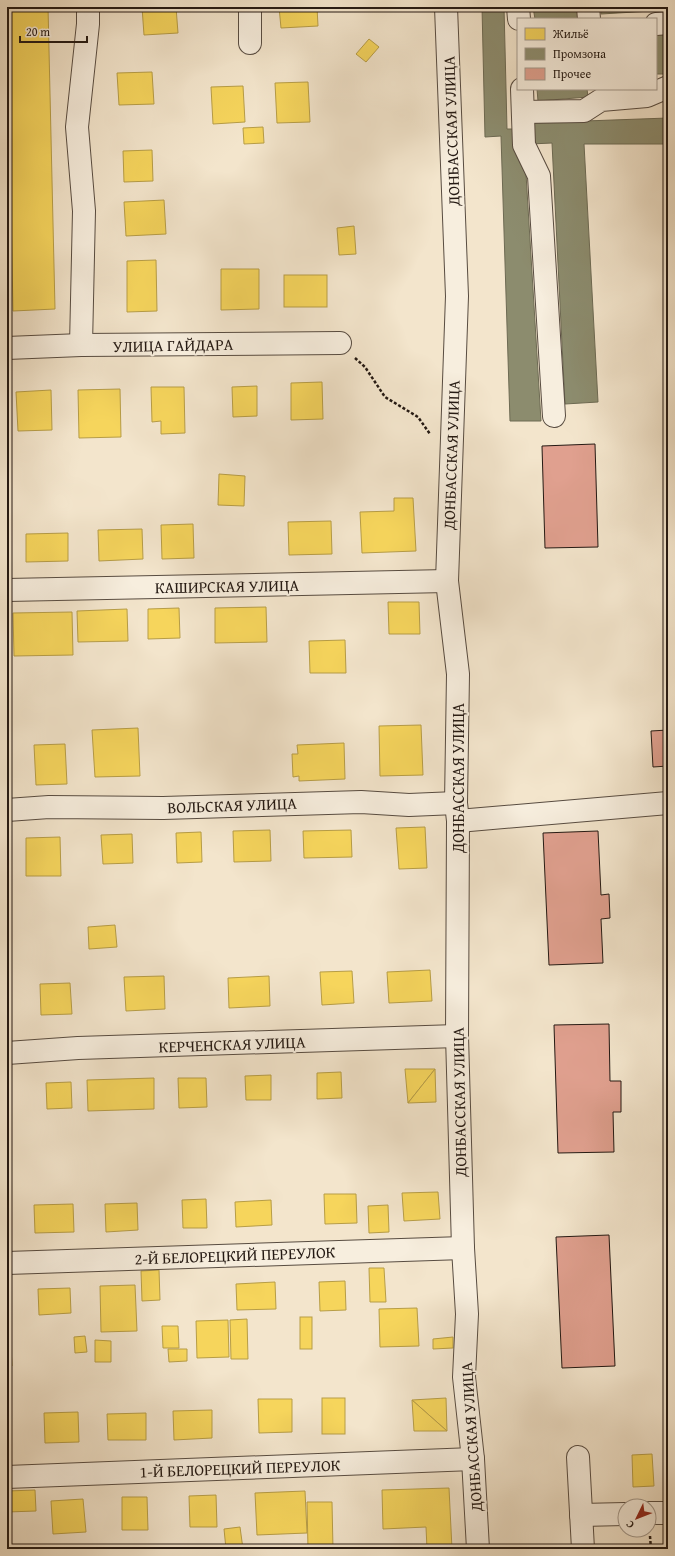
<svg xmlns="http://www.w3.org/2000/svg" width="675" height="1556" viewBox="0 0 675 1556" font-family="'Gentium Book Plus',serif">
<rect width="100%" height="100%" fill="#f3e5cc"/>
<filter id="stains"><feTurbulence type="fractalNoise" baseFrequency=".005" numOctaves="4"/><feColorMatrix values="0 0 0 0 .2 0 0 0 0 .09 0 0 0 0 .02 0 0 0 .5 -.17"/></filter>
<radialGradient id="worn" r=".72"><stop offset=".6" stop-color="#630" stop-opacity="0"/><stop offset="1" stop-color="#630" stop-opacity=".3"/></radialGradient>
<!-- homes -->
<g fill="#f6d55c" stroke="#b79d46">
<polygon points="7,7 48,7 55,309 13,311"/>
<polygon points="142,7 176,7 178,33 144,35"/>
<polygon points="279,7 317,7 318,26 281,28"/>
<polygon points="369,39 379,47 366,62 356,54"/>
<polygon points="152,72 154,104 119,105 117,73"/>
<polygon points="308,82 310,122 277,123 275,83"/>
<polygon points="243,86 245,122 213,124 211,87"/>
<polygon points="263,127 264,143 244,144 243,128"/>
<polygon points="152,150 153,181 124,182 123,151"/>
<polygon points="164,200 166,234 126,236 124,202"/>
<polygon points="354,226 356,254 339,255 337,228"/>
<polygon points="156,260 157,311 127,312 127,261"/>
<polygon points="221,269 259,269 259,309 221,310"/>
<rect x="284" y="275" width="43" height="32"/>
<polygon points="322,382 323,419 291,420 291,383"/>
<polygon points="257,386 257,416 233,417 232,387"/>
<polygon points="151,387 184,387 185,433 161,434 161,421 152,422"/>
<polygon points="120,389 121,437 79,438 78,390"/>
<polygon points="51,390 52,430 18,431 16,392"/>
<polygon points="219,474 245,476 244,506 218,505"/>
<polygon points="394,498 413,498 416,551 362,553 360,512 394,511"/>
<polygon points="331,521 332,554 289,555 288,522"/>
<polygon points="193,524 194,558 162,559 161,525"/>
<polygon points="142,529 143,559 99,561 98,530"/>
<polygon points="68,533 68,561 26,562 26,534"/>
<polygon points="388,602 419,602 420,634 389,634"/>
<polygon points="266,607 267,642 215,643 215,608"/>
<polygon points="179,608 180,638 148,639 148,609"/>
<polygon points="127,609 128,641 78,642 77,611"/>
<polygon points="72,612 73,655 14,656 13,613"/>
<polygon points="345,640 346,673 310,673 309,641"/>
<polygon points="421,725 423,775 380,776 379,726"/>
<polygon points="138,728 140,776 95,777 92,730"/>
<polygon points="344,743 345,779 299,781 299,776 293,777 292,754 298,754 297,745"/>
<polygon points="65,744 67,784 36,785 34,745"/>
<polygon points="425,827 427,868 399,869 396,828"/>
<polygon points="270,830 271,861 234,862 233,831"/>
<polygon points="351,830 352,857 304,858 303,831"/>
<polygon points="201,832 202,862 177,863 176,833"/>
<polygon points="132,834 133,863 103,864 101,835"/>
<polygon points="60,837 61,876 26,876 26,838"/>
<polygon points="115,925 117,947 89,949 88,927"/>
<polygon points="430,970 432,1001 389,1003 387,972"/>
<polygon points="352,971 354,1003 322,1005 320,972"/>
<polygon points="164,976 165,1009 126,1011 124,977"/>
<polygon points="269,976 270,1006 229,1008 228,978"/>
<polygon points="70,983 72,1014 41,1015 40,984"/>
<polygon points="405,1069 435,1069 408,1103"/>
<polygon points="435,1069 436,1102 408,1103"/>
<polygon points="341,1072 342,1098 317,1099 317,1073"/>
<polygon points="271,1075 271,1100 246,1100 245,1076"/>
<polygon points="154,1078 154,1109 88,1111 87,1080"/>
<polygon points="178,1078 206,1078 207,1107 179,1108"/>
<polygon points="71,1082 72,1108 47,1109 46,1083"/>
<polygon points="438,1192 440,1219 404,1221 402,1193"/>
<polygon points="324,1194 356,1194 357,1223 325,1224"/>
<polygon points="206,1199 207,1228 183,1228 182,1200"/>
<polygon points="271,1200 272,1225 236,1227 235,1202"/>
<polygon points="137,1203 138,1230 106,1232 105,1204"/>
<polygon points="73,1204 74,1232 35,1233 34,1205"/>
<polygon points="388,1205 389,1232 369,1233 368,1206"/>
<polygon points="369,1268 384,1268 386,1302 370,1302"/>
<polygon points="159,1270 160,1300 142,1301 141,1271"/>
<polygon points="345,1281 346,1310 320,1311 319,1282"/>
<polygon points="275,1282 276,1309 237,1310 236,1284"/>
<polygon points="135,1285 137,1331 101,1332 100,1286"/>
<polygon points="70,1288 71,1313 39,1315 38,1289"/>
<polygon points="417,1308 419,1346 380,1347 379,1309"/>
<rect x="300" y="1317" width="12" height="32"/>
<polygon points="247,1319 248,1359 231,1359 230,1320"/>
<polygon points="228,1320 229,1357 197,1358 196,1321"/>
<polygon points="162,1326 178,1326 179,1348 163,1348"/>
<polygon points="7,1327 10,1327 12,1366 7,1366"/>
<polygon points="85,1336 87,1352 75,1353 74,1337"/>
<polygon points="453,1337 453,1348 433,1349 433,1339"/>
<polygon points="95,1340 111,1341 111,1362 95,1362"/>
<polygon points="168,1349 187,1349 187,1361 169,1362"/>
<rect x="322" y="1398" width="23" height="36"/>
<polygon points="446,1398 447,1431 412,1400"/>
<polygon points="258,1399 292,1399 292,1432 259,1433"/>
<polygon points="412,1400 447,1431 414,1431"/>
<polygon points="212,1410 212,1438 174,1440 173,1411"/>
<polygon points="78,1412 79,1442 45,1443 44,1413"/>
<polygon points="146,1413 146,1440 108,1440 107,1414"/>
<polygon points="652,1454 654,1486 633,1487 632,1455"/>
<polygon points="449,1488 452,1549 427,1549 426,1527 383,1529 382,1490"/>
<polygon points="35,1490 36,1511 7,1512 7,1491"/>
<polygon points="305,1491 307,1533 257,1535 255,1493"/>
<polygon points="216,1495 217,1527 190,1527 189,1496"/>
<polygon points="122,1497 147,1497 148,1530 122,1530"/>
<polygon points="83,1499 86,1532 53,1534 51,1501"/>
<polygon points="307,1502 332,1502 333,1549 308,1549"/>
<polygon points="240,1527 243,1549 226,1549 224,1529"/>
</g>
<!-- industry -->
<g fill="#8c8c6e" stroke="#6d6a53">
<polygon points="482,7 504,7 507,129 514,129 526,174 541,421 510,421 501,136 485,137"/>
<polygon points="533,7 577,7 579,19 535,19"/>
<polygon points="601,7 668,7 668,10 601,14"/>
<polygon points="668,31 668,74 656,74 656,32"/>
<polygon points="537,89 587,89 588,97 538,101"/>
<polygon points="668,118 668,144 584,144 598,402 565,404 552,143 530,144 530,123"/>
</g>
<!-- building -->
<g fill="#e0a08f" stroke="#241913">
<polygon points="595,444 598,547 545,548 542,446"/>
<polygon points="668,730 668,766 653,767 651,731"/>
<polygon points="598,831 601,895 609,894 610,918 601,919 603,963 549,965 543,833"/>
<polygon points="609,1024 610,1081 621,1081 621,1112 613,1112 614,1152 558,1153 554,1025"/>
<polygon points="609,1235 615,1366 562,1368 556,1237"/>
</g>
<g fill="none" stroke-linecap="round" stroke-linejoin="round">
<defs>
<g id="minor">
<polyline points="250,7 250,43"/>
<polyline points="446,7 457,296 447,581 458,674 456,803 458,821 457,1036 463,1248 467,1314 464,1377 473,1459 478,1549"/>
<polyline points="518,7 519,19"/>
<polyline points="588,7 589,19"/>
<polyline points="656,24 668,23"/>
<polyline points="522,89 524,145 539,176 554,416"/>
<polyline points="523,112 584,111 601,100 647,96 668,87"/>
<polyline points="81,345 84,211 77,127 88,24 88,7"/>
<polyline points="7,348 81,345 340,343"/>
<polyline points="7,590 447,581"/>
<polyline points="7,810 49,807 163,808 361,802 409,805 456,803"/>
<polyline points="458,821 668,803"/>
<polyline points="7,1053 78,1048 457,1036"/>
<polyline points="7,1263 463,1248"/>
<polyline points="578,1457 583,1549"/>
<polyline points="7,1477 473,1459"/>
<polyline points="649,1513 668,1513"/>
<polyline points="581,1515 625,1514"/>
</g>
</defs>
<!-- minor casing -->
<use href="#minor" stroke="#584c41" stroke-width="24"/>
<!-- path -->
<g stroke="#241913" stroke-width="2.5" stroke-dasharray="3 2" stroke-linecap="butt">
<polyline points="355,358 365,367 385,397 418,417 430,434"/>
<polyline points="650,1536 651,1549"/>
</g>
<!-- minor -->
<use href="#minor" stroke="#f7eede" stroke-width="22"/>
</g>
<g text-anchor="middle" stroke-width="4" stroke-linejoin="round" paint-order="stroke">
<!-- street labels -->
<g font-size="16" fill="#241913" stroke="#f7eede">
<text transform="translate(451 131) rotate(-92)" y="6">ДОНБАССКАЯ УЛИЦА</text>
<text transform="translate(173 345) rotate(-1)" y="6">УЛИЦА ГАЙДАРА</text>
<text transform="translate(451 455) rotate(-88)" y="6">ДОНБАССКАЯ УЛИЦА</text>
<text transform="translate(227 586) rotate(-1)" y="6">КАШИРСКАЯ УЛИЦА</text>
<text transform="translate(458 778) rotate(-90)" y="6">ДОНБАССКАЯ УЛИЦА</text>
<text transform="translate(232 805) rotate(-2)" y="6">ВОЛЬСКАЯ УЛИЦА</text>
<text transform="translate(232 1044) rotate(-2)" y="6">КЕРЧЕНСКАЯ УЛИЦА</text>
<text transform="translate(459 1102) rotate(-91)" y="6">ДОНБАССКАЯ УЛИЦА</text>
<text transform="translate(235 1255) rotate(-2)" y="6">2-Й БЕЛОРЕЦКИЙ ПЕРЕУЛОК</text>
<text transform="translate(471 1437) rotate(-94)" y="6">ДОНБАССКАЯ УЛИЦА</text>
<text transform="translate(240 1468) rotate(-2)" y="6">1-Й БЕЛОРЕЦКИЙ ПЕРЕУЛОК</text>
</g>
</g>
<!-- margin -->
<rect width="675" height="1556" fill="none" stroke="#f3e5cc" stroke-width="24"/>
<rect x="8" y="8" width="659" height="1540" fill="none" stroke="#241913" stroke-width="2"/>
<rect x="12" y="12" width="651" height="1532" fill="none" stroke="#241913"/>
<!-- legend -->
<rect x="517" y="18" width="140" height="72" fill="#f7eede" stroke="#a3998d"/>
<rect x="525" y="28" width="20" height="12" fill="#f6d55c" stroke="#a3998d"/>
<text x="553" y="38" font-size="12" fill="#241913">Жильё</text>
<rect x="525" y="48" width="20" height="12" fill="#8c8c6e" stroke="#a3998d"/>
<text x="553" y="58" font-size="12" fill="#241913">Промзона</text>
<rect x="525" y="68" width="20" height="12" fill="#e0a08f" stroke="#a3998d"/>
<text x="553" y="78" font-size="12" fill="#241913">Прочее</text>
<!-- north arrow -->
<g transform="translate(637 1518) rotate(227)"><circle r="19" fill="#f7eede" stroke="#a3998d"/>
<path d="M0-3L7 15L0 10L-7 15Z" fill="#8f2418"/>
<text y="-6" font-size="11" font-weight="bold" text-anchor="middle" fill="#241913">С</text>
</g>
<!-- scale -->
<path d="M20 36v6h67v-6" fill="none" stroke="#241913" stroke-width="2"/>
<text x="26" y="36" font-size="12" fill="#241913" stroke="#f7eede" stroke-width="3" paint-order="stroke">20 m</text>
<rect width="100%" height="100%" filter="url(#stains)"/>
<rect width="100%" height="100%" fill="url(#worn)"/>
</svg>
